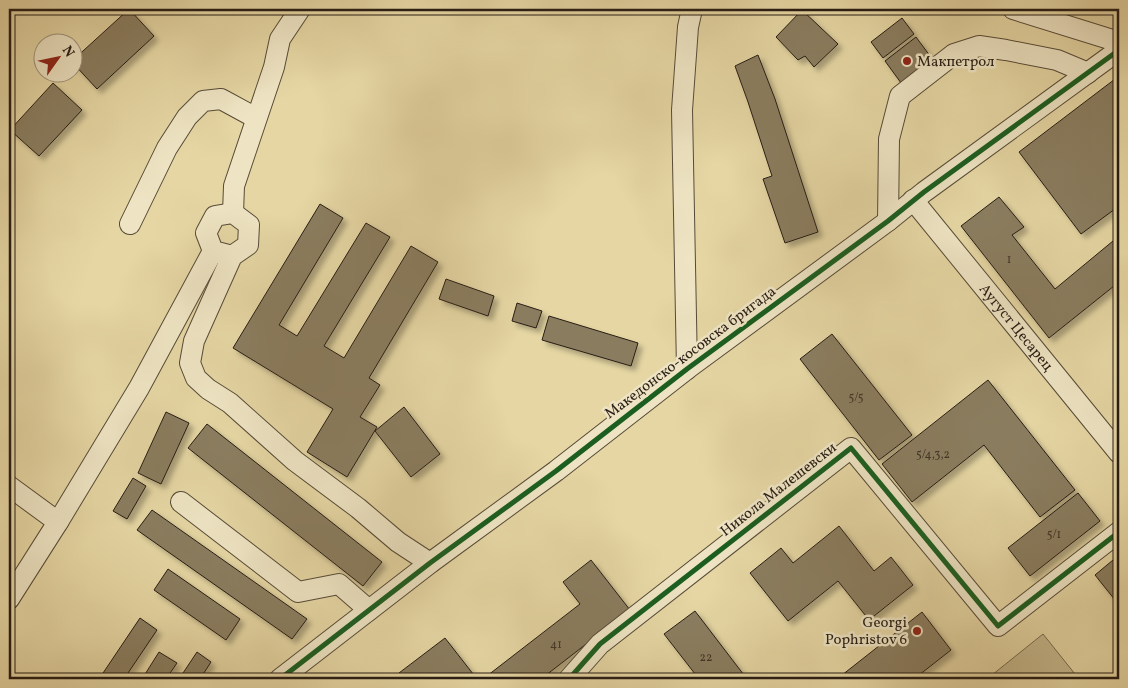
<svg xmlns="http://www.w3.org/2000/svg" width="1128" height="688" viewBox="0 0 1128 688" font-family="Vollkorn,serif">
<defs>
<filter id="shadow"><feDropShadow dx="4.5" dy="4.5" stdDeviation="2.5" flood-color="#0004"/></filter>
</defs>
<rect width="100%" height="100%" fill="#e5d6a3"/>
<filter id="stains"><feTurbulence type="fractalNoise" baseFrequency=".004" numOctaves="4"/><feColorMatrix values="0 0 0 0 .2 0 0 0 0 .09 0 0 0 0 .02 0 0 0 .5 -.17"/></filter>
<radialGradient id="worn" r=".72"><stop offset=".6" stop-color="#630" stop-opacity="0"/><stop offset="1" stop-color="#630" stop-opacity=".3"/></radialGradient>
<!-- green -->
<polygon fill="#c5b78b" stroke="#766a50" points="1043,634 1079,679 987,679"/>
<!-- building -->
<g fill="#8a7d5f" stroke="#281d15" filter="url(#shadow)">
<polygon points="129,9 154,36 97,89 72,62 72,61"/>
<polygon points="802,10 838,44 814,67 805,56 798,60 776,37"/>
<polygon points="902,18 914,34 883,58 871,42"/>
<polygon points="916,37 936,64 904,87 885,61"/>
<polygon points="758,55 775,99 818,232 785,243 763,179 772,176 748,102 735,66"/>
<polygon points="1119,76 1119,206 1081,234 1019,152"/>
<polygon points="53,83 82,110 39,156 10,130"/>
<polygon points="999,197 1024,227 1012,235 1055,289 1119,236 1119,282 1049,338 961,226"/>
<polygon points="320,204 343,218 279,325 297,336 366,223 390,237 324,346 344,358 411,246 438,262 369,378 380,385 360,417 377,427 347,477 307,452 333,409 233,348"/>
<polygon points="446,279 494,296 488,316 439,299"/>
<polygon points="517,303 542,311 536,328 512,321"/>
<polygon points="549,316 638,343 631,366 542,340"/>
<polygon points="832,334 912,435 879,460 800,359"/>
<polygon points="988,380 1075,490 1040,517 984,445 912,502 882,464"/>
<polygon points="404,407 440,454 411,477 375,431"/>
<polygon points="166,412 189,423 161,484 138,473"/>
<polygon points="207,424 382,562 363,586 188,448"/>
<polygon points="133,478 146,486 127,519 113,511"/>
<polygon points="1078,493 1100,521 1030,576 1008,548"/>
<polygon points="152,510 307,619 292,639 137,530"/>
<polygon points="839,526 874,571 891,557 913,585 869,620 838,581 788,621 750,573 781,548 793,563"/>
<polygon points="1119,555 1119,605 1095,575"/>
<polygon points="591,560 630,610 541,679 483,679 580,604 563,582"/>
<polygon points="168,569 240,619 226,640 154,590"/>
<polygon points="695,611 747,679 699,679 664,634"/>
<polygon points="922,612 951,650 914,679 837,679"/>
<polygon points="140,618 157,630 124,679 99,679"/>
<polygon points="445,638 477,679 404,679 399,673"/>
<polygon points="159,652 177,663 166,679 142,679"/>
<polygon points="197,652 211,662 200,679 179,679"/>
</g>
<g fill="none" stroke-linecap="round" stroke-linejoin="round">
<defs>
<g id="minor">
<polyline points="1013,9 1119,42"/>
<path id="s1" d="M913,200l206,253"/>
<polyline points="233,213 234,186 274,67 280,39 300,9"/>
<polyline points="888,221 889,139 900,96 954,54 979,46 1006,50 1057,60 1088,73"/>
<polyline points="130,224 167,148 187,117 203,101 221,99 256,118"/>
<polyline points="232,256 213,251 206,233 215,216 233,213 249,225 248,245 232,256 194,341 190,363 196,378 208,389 230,403 295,461 358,508 398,542 430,563"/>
<polyline points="687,369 682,110 688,27 692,9"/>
<polyline points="9,486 58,522"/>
<polyline points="181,502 298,592 339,584 369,610"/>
<polyline points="9,599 58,522 139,388 213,251"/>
<polyline points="280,679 430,563 556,471 687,369 888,221 924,192 1119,50"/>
<polyline points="569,679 600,644 851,448 998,626 1119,532"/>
</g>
</defs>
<!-- minor casing -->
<use href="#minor" stroke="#574b38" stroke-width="22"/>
<!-- minor -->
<use href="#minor" stroke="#eee4c3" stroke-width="20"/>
<defs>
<g id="cycleway">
<polyline points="280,679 430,563 556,471 687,369 888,221 924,192 1119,50"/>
<polyline points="569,679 600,644 851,448 998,626 1119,532"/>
</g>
</defs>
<!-- cycleway casing -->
<use href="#cycleway" stroke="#eee4c3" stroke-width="8"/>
<!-- cycleway -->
<use href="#cycleway" stroke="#1b5e20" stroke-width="5"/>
</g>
<!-- markers -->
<g fill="#8f2418" stroke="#eee4c3" stroke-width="2">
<circle cx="907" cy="61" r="5"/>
<circle cx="917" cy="631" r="5"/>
</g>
<g text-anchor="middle" stroke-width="5" stroke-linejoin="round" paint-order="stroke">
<!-- number labels -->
<g font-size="12" fill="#403528">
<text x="1009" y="263">1</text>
<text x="856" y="401">5/5</text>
<text x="933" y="458">5/4,3,2</text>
<text x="1054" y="538">5/1</text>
<text x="556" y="648">41</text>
<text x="706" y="661">22</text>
</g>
<!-- poi labels -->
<g font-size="15" fill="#281d15" stroke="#eee4c3" text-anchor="start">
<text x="917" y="66">Макпетрол</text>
<text x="907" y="627" text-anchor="end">Georgi<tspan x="907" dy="17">Pophristov 6</tspan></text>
</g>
<!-- street labels -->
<g font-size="15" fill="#281d15" stroke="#eee4c3">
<text dy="5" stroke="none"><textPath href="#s1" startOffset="164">Аугуст Цесарец</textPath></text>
<text transform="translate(690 352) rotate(-37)" y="5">Македонско-косовска бригада</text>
<text transform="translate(778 489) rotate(-38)" y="5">Никола Малешевски</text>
</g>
</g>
<!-- margin -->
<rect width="1128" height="688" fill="none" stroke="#e5d6a3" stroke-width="30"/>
<rect x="10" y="10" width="1108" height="668" fill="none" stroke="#281d15" stroke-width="2.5"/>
<rect x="15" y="15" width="1098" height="658" fill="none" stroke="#281d15"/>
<!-- north arrow -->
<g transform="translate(58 58) rotate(57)"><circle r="24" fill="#eee4c3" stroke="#9f947d"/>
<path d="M0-4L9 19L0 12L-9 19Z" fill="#8f2418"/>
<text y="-8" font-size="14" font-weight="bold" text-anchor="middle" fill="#281d15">N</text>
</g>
<rect width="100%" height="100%" filter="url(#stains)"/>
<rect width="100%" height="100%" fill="url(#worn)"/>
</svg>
